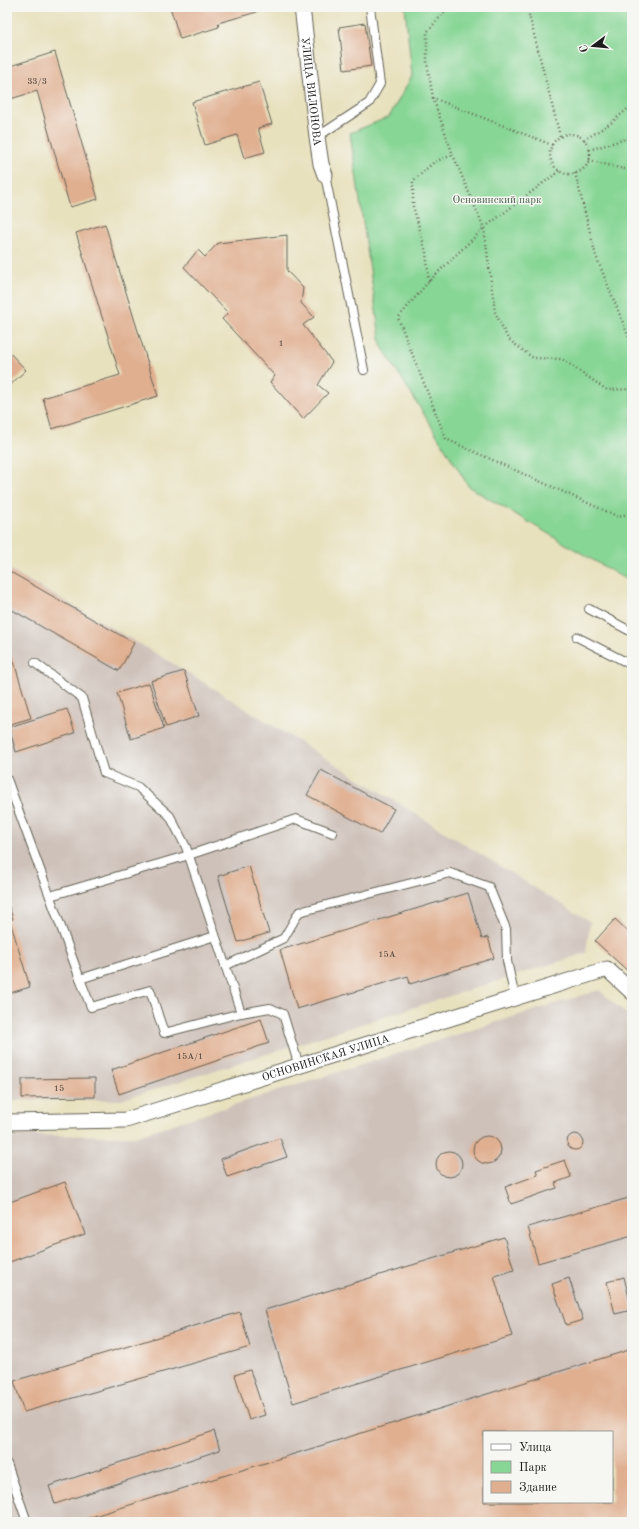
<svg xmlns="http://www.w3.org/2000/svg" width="639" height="1529" viewBox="0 0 639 1529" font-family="'Old Standard TT',serif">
<rect width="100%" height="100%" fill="#f6f6f2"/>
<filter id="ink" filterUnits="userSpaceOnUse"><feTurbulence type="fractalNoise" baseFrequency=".025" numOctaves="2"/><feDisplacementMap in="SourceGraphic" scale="8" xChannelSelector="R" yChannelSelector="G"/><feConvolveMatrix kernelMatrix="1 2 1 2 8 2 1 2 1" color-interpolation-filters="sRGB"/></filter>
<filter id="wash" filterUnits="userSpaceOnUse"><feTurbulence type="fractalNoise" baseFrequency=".012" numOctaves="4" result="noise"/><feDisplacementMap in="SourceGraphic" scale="16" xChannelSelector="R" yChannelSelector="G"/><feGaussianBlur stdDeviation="0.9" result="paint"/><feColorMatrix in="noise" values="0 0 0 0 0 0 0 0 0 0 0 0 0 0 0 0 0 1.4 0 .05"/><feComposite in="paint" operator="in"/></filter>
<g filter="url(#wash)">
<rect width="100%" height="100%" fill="#e8e1be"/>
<!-- industrial -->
<g fill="#cec1ba" fill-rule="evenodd">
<polygon points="7,568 164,658 590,922 586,953 121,1100 7,1100"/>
<path d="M599,990l33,29v503h-625v-387l128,1zM484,1432h128v70h-128z"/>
</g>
<!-- green -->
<polygon fill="#87d695" stroke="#527958" points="405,7 632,7 632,583 469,487 381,345 350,133 389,117 412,76"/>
<g id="blocks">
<!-- building -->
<g fill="#e0af90" fill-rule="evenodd">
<polygon points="170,7 255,7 257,12 218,23 219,27 180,39"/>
<polygon points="365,23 371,66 344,70 339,27"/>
<polygon points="55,52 98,199 70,207 37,91 7,100 7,67"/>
<polygon points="259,82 272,124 258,128 265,152 244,158 237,135 205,145 192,102"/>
<polygon points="105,224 158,396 52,429 43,398 120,375 76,233"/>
<polygon points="287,235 287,271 303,288 301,303 314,317 303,325 332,362 318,385 328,393 303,419 270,382 275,376 222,319 228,313 184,267 198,250 205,257 218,243"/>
<polygon points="7,350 26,370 7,388"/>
<polygon points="7,570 134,643 119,671 7,607"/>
<polygon points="7,639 31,718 7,725"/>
<polygon points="184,671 199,716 166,727 151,681"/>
<polygon points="149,683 164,728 131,739 117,693"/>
<polygon points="67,709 75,733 16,752 9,727"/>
<polygon points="321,770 394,809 380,834 307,795"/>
<polygon points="249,866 269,933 238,942 218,876"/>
<polygon points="468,893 482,939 488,937 494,958 410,984 408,976 297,1009 280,950"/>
<polygon points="7,901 13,919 7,921"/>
<polygon points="615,919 632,935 632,975 595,941"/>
<polygon points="10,921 30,987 7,994 7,922"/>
<polygon points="261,1019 269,1043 119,1094 111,1070"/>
<polygon points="95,1078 95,1097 22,1098 22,1079"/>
<circle cx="575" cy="1142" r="8"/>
<circle cx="487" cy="1150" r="14"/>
<polygon points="280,1138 287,1157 227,1177 221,1159"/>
<circle cx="449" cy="1164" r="13"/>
<polygon points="565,1160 571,1177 555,1183 557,1188 511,1204 505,1187 538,1175 536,1170"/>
<polygon points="65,1182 85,1234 7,1263 7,1203"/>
<polygon points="632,1197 632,1236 538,1263 528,1227"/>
<polygon points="504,1237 514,1270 494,1276 512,1336 293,1403 265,1310"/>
<polygon points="624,1277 632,1310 615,1314 607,1282"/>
<polygon points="569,1278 583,1320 566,1325 552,1284"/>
<polygon points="240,1312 250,1347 24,1412 14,1381"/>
<path d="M632,1349v173h-557zM484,1432h128v70h-128z"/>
<polygon points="250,1370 265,1415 249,1420 235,1375"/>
<polygon points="214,1431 220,1450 55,1504 49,1486"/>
</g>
</g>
</g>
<g filter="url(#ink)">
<use href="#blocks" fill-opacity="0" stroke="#636155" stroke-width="1"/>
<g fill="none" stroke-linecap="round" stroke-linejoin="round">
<defs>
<g id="service">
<polyline points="317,137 369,103 380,84 370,7"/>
<polyline points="325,175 364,370"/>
<polyline points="589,609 632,632"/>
<polyline points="577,637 632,665"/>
<polyline points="35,663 82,698 104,773 138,787 170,816 186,847 241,1013 270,1008 283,1014 299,1066"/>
<polyline points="7,779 80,979 91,1007 150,990 164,1033 241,1013"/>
<polyline points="50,896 189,855 296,819 333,833"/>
<polyline points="225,966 284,938 299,912 450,873 489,887 506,929 507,961 515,998"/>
<polyline points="80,979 215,936"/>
<polyline points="7,1464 27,1522"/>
</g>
<g id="minor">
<path id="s1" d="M302,7l15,130 4,27 4,11"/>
<path id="s2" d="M7,1122l119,-2 481,-151 25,23"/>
</g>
</defs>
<!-- service casing -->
<use href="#service" stroke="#636155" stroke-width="10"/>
<!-- minor casing -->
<use href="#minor" stroke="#636155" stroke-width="17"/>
<!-- path -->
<g stroke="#636155" stroke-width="2.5" stroke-dasharray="1 3" stroke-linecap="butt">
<polyline points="527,7 560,136"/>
<polyline points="433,98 427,63 427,32 449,7"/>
<circle cx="570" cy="154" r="20"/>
<polyline points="584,140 611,123 632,105"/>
<polyline points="552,145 433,98 453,155 484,228 495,312 508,339 533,358 562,359 607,390 632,389"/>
<polyline points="589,150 632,137"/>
<polyline points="589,160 632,171"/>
<polyline points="559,171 484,228 429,281 398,318 446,439 619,517 632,512"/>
<polyline points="575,173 596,256 632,345"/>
<polyline points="429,281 426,252 413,206 413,181 434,162 453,155"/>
</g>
<!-- service -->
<use href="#service" stroke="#fff" stroke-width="8"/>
<!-- minor -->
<use href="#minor" stroke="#fff" stroke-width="15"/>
</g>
</g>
<g text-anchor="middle" stroke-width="3" stroke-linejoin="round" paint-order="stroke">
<!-- number labels -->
<g font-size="9" fill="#4d4139">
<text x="37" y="84">33/3</text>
<text x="281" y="346">1</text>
<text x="387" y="957">15А</text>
<text x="190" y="1059">15А/1</text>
<text x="59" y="1091">15</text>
</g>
<!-- street labels -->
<g font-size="11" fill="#1c1c1c" stroke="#f6f6f2">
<text dy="4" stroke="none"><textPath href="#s1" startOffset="85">УЛИЦА ВИЛОНОВА</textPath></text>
<text dy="4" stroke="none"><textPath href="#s2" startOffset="328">ОСНОВИНСКАЯ УЛИЦА</textPath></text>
</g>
<!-- park labels -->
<g font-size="11" fill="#415d46" stroke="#f6f6f2">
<text x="497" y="203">Основинский парк</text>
</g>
</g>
<!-- margin -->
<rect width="639" height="1529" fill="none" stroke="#f6f6f2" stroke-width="24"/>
<!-- legend -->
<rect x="483" y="1431" width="130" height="72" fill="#f6f6f2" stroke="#9f9f9c"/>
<rect x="491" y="1444" width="20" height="6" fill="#ffffff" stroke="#9f9f9c"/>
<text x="519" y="1451" font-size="12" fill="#1c1c1c">Улица</text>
<rect x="491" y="1461" width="20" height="12" fill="#87d695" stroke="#9f9f9c"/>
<text x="519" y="1471" font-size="12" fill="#1c1c1c">Парк</text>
<rect x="491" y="1481" width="20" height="12" fill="#e0af90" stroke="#9f9f9c"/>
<text x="519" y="1491" font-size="12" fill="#1c1c1c">Здание</text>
<!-- north arrow -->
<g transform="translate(593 46) rotate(254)" stroke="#f6f6f2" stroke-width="3" paint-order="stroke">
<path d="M0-3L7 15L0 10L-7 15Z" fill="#1c1c1c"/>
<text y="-6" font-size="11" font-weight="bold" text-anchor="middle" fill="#1c1c1c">С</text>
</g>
</svg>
